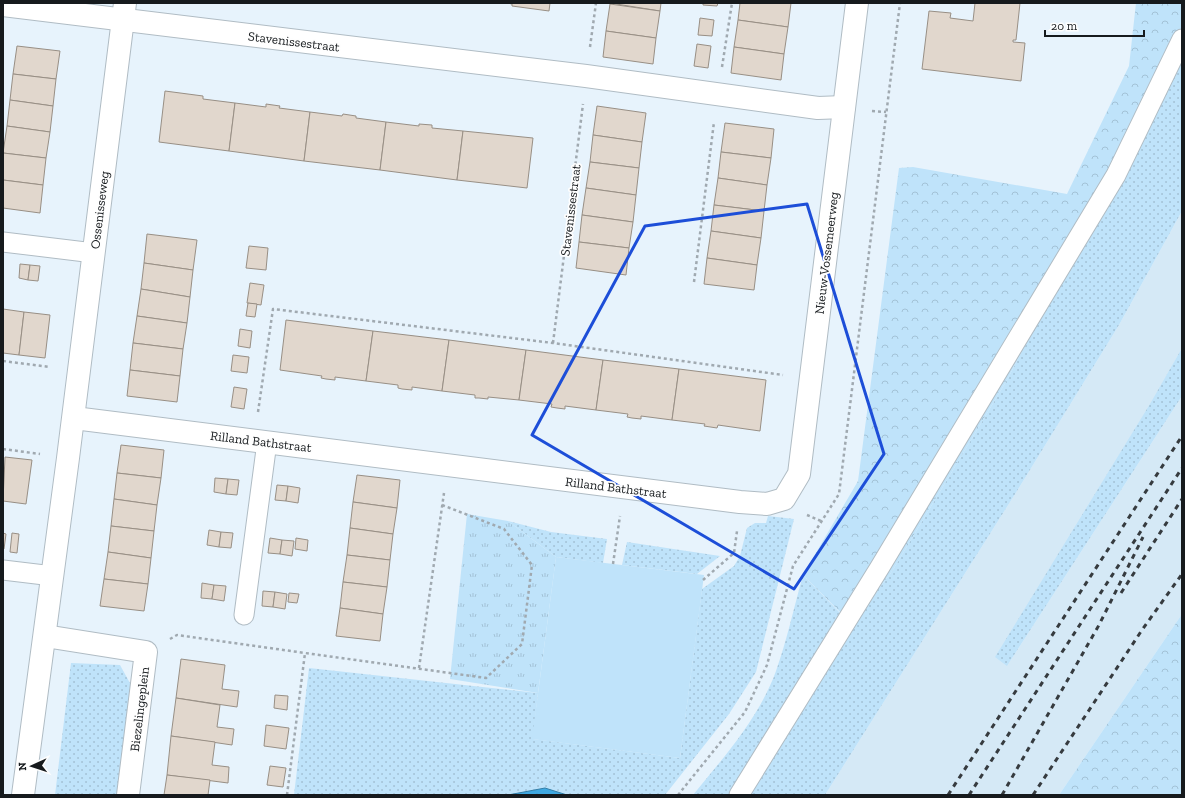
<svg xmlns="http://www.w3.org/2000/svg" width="1185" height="798" viewBox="0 0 1185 798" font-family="'Zilla Slab',serif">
<defs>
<pattern id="grass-dots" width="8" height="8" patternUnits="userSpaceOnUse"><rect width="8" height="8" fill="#bfe3fa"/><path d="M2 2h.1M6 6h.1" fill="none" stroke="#a3c2d6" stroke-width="1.8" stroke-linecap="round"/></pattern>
<pattern id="forest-crowns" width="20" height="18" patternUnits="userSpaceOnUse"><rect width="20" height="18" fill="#bfe3fa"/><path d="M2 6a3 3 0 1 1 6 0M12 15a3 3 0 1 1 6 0" fill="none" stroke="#a3c2d6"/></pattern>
<pattern id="park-tufts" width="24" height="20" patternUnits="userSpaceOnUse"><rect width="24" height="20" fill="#bfe3fa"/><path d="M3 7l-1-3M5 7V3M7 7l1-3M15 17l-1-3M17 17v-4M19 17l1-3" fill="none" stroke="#a3c2d6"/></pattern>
<pattern id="water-ripples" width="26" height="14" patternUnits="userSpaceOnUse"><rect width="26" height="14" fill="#40a9e2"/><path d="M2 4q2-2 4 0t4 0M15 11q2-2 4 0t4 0" fill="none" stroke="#3589b7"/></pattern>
</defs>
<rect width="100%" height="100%" fill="#e7f3fc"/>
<!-- built -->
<polygon fill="#d5e9f6" points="1182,211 1182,348 1007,666 1182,396 1182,614 1059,795 825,795 1017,491 1119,325"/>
<!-- grass -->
<g fill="url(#grass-dots)">
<path d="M1182,32v179l-63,114 -102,166 -192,304h-132c31,-38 66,-77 83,-124 11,-31 18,-64 27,-96l41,42h12l35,-44 116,-193 125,-241z"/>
<polygon points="1182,348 1182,396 1007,666 995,657 1150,404"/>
<polygon points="768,516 794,519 756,672 729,714 665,795 567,795 545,788 508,795 294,795 309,668 538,693 533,739 680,758 702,589 734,566 740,556 747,528 755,523 766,523"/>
<polygon points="508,521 551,532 607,539 603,563 556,557"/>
<polygon points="627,542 720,556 697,574 622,565"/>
<polygon points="71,663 120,665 136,694 124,795 55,795"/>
</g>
<!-- forest -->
<g fill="url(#forest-crowns)">
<polygon points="1136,3 1182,3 1182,32 1132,139 1007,380 891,573 856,617 845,617 803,575 858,481 899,168 913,167 1067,194 1129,66"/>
<polygon points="1182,614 1182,795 1059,795"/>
</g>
<!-- park -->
<polygon fill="url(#park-tufts)" points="467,514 508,521 556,557 538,693 450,679"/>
<!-- pitch -->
<polygon fill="#bfe3fa" points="556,557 704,575 680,758 532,739"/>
<!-- water -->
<polygon fill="url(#water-ripples)" stroke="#337ea7" points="545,788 567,795 508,795"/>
<!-- building -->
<g fill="#e1d7cd" stroke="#988f85">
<polygon points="507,3 550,3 549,11 512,6 512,4"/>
<polygon points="610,3 661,3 660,11"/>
<polygon points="703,3 718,3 717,6 703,5"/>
<polygon points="740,3 791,3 788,27 738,20"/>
<polygon points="975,3 1020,3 1016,40 1013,40 1013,42 1025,43 1021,81 922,69 929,11 951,13 950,18 973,21"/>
<polygon points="610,4 660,11 656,38 606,31"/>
<polygon points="700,18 714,20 712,36 698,35"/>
<polygon points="738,20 788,27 784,54 734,47"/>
<polygon points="606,31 656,38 653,64 603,57"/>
<polygon points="697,44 711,46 708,68 694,66"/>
<polygon points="17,46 60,51 56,79 13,74"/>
<polygon points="734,47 784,54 781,80 731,73"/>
<polygon points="13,74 56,79 53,106 10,100"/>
<polygon points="165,91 203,96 203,99 235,103 229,151 159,142"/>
<polygon points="10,100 53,106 50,132 7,126"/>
<polygon points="235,103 266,107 266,104 280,106 279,108 310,112 304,161 229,151"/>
<polygon points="597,106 646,113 642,142 593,135"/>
<polygon points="310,112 342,116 343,114 356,116 356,118 386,122 380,170 304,161"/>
<polygon points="386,122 419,126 419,124 432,125 432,128 463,131 457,180 380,170"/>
<polygon points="725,123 774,129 771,158 721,152"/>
<polygon points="7,126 50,132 46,158 3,153"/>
<polygon points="463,131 533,138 527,188 457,180"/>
<polygon points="593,135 642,142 639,168 590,162"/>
<polygon points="721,152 771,158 767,185 718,178"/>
<polygon points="3,153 46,158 43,185 3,180"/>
<polygon points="590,162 639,168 636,195 586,188"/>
<polygon points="718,178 767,185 764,211 714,205"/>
<polygon points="3,180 43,185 40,213 3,208"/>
<polygon points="586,188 636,195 633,222 582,215"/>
<polygon points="714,205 764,211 761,238 711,231"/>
<polygon points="582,215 633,222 629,248 579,242"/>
<polygon points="711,231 761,238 757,265 707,258"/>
<polygon points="147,234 197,240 193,270 144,263"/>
<polygon points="579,242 629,248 626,275 576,268"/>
<polygon points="249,246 268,248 266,270 246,268"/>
<polygon points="707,258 757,265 754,290 704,284"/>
<polygon points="144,263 193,270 190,297 141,289"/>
<polygon points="20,264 30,265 28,280 19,278"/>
<polygon points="30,265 40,266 38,281 28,280"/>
<polygon points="250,283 264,285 261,305 247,303"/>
<polygon points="141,289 190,297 187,323 137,316"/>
<polygon points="248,303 257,304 255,317 246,316"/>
<polygon points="3,309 24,312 19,355 3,353"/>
<polygon points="24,312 50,315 45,358 19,355"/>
<polygon points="137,316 187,323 183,349 133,343"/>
<polygon points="286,320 373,331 366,381 335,377 335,380 326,379 321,378 322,376 280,370"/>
<polygon points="240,329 252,331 250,348 238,346"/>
<polygon points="373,331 449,340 442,391 412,387 412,390 402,389 398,388 398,385 366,381"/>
<polygon points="449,340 526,350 519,400 488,397 488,399 479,398 475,398 475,395 442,391"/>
<polygon points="133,343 183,349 180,376 130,370"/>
<polygon points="526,350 603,360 596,410 565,406 565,409 557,408 551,407 552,404 519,400"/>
<polygon points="233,355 249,357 247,373 231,371"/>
<polygon points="603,360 679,369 672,420 641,416 641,419 632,418 627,417 628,414 596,410"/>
<polygon points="679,369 766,380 760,431 718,425 717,428 704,426 705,424 672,420"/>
<polygon points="130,370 180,376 177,402 127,396"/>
<polygon points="234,387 247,389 244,409 231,407"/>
<polygon points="121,445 164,450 161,478 117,473"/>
<polygon points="5,457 32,460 26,504 3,501"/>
<polygon points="117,473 161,478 157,505 114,499"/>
<polygon points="357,475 400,480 397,508 353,502"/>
<polygon points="215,478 228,479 226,494 214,492"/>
<polygon points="228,479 239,480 237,495 226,494"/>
<polygon points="277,485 288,486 286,501 275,500"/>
<polygon points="288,486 300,488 298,503 286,501"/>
<polygon points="114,499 157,505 154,531 111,526"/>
<polygon points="353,502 397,508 393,534 350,528"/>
<polygon points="111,526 154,531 151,558 108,552"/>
<polygon points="350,528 393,534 390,560 347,555"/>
<polygon points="209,530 221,532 219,547 207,545"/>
<polygon points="221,532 233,533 231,548 219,547"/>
<polygon points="3,533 6,534 4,549 3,548"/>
<polygon points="12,533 19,534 17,553 10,552"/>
<polygon points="270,538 282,540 280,554 268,553"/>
<polygon points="296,538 308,540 307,551 295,549"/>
<polygon points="282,540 294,541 292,556 280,554"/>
<polygon points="108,552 151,558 148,584 104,579"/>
<polygon points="347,555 390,560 387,587 343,582"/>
<polygon points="104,579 148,584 144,611 100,606"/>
<polygon points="343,582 387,587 383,614 340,608"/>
<polygon points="202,583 214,585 212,599 201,598"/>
<polygon points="214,585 226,586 224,601 212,599"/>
<polygon points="263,591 275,592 273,607 262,606"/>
<polygon points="275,592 287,594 285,609 273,607"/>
<polygon points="289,593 299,594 297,603 288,602"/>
<polygon points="340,608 383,614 380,641 336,636"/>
<polygon points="181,659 225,665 222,689 239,691 237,707 176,698"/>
<polygon points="275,695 288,696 287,710 274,708"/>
<polygon points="176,698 220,705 217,727 234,729 232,745 171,736"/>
<polygon points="266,725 289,728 286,749 264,746"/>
<polygon points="171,736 215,742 212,765 229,767 228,783 167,775"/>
<polygon points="270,766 286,768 283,787 267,785"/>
<polygon points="167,775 210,780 208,795 164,795"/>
</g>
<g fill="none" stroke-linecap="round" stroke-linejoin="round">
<defs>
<g id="lane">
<polyline points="3,242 94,253"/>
<polyline points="3,570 53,576"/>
<polyline points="244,615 267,442"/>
<polyline points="739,795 880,567 1116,175 1182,39"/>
</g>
<g id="street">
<polyline points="3,5 586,76 818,108 844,107"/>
<polyline points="74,418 740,502 767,504 784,499 799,474 857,3"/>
<polyline points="45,636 146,652 128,795"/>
<polyline points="23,795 68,458 125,3"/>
</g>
</defs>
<!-- lane casing -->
<use href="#lane" stroke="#b0bcc4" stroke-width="21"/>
<!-- street casing -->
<use href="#street" stroke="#b0bcc4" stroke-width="24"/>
<!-- path -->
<g stroke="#a0a9b0" stroke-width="2.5" stroke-dasharray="3 3" stroke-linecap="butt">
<polyline points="590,47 596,3"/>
<polyline points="722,67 732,3"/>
<polyline points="872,111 886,112"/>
<polyline points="694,282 714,122"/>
<polyline points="553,343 583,104"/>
<polyline points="3,361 50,367"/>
<polyline points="258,412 273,309 553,343 783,375"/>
<polyline points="3,449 40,454"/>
<polyline points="807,515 821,521"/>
<polyline points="613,564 620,516"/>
<polyline points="703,580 734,553 737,531"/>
<polyline points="170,639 177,635 305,653"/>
<polyline points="419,668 444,493"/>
<polyline points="287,795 305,653 486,678 522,644 532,565 504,529 442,505"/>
<polyline points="678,795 745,712 767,665 793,566 839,494 900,3"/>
</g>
<!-- lane -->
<use href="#lane" stroke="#fff" stroke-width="19"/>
<!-- street -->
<use href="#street" stroke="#fff" stroke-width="22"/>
<!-- rail -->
<g stroke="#363b3f" stroke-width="3" stroke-dasharray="5 5" stroke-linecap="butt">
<polyline points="1121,593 1182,499"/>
<polyline points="948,795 1182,436"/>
<polyline points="969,795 1182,468"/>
<polyline points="1002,795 1099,625 1143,537"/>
<polyline points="1033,795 1142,630 1182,574"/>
</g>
</g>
<!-- marked area -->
<path fill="none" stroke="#1d4ed8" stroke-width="3" stroke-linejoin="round" d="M807,204l77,250 -90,135 -262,-154 113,-209z"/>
<g text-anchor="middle" stroke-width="3.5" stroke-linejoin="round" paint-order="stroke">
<!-- street labels -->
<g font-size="13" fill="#161a1d" stroke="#fefefe">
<text transform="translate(294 41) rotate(7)" y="5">Stavenissestraat</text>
<text transform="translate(99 210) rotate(-83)" y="5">Ossenisseweg</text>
<text transform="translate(570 210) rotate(-83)" y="5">Stavenissestraat</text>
<text transform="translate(826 253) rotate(-83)" y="5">Nieuw-Vossemeerweg</text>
<text transform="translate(261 441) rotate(7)" y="5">Rilland Bathstraat</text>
<text transform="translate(616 487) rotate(7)" y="5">Rilland Bathstraat</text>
<text transform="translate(139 709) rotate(-83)" y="5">Biezelingeplein</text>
</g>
</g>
<!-- border -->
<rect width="1185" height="798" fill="none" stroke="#161a1d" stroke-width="8"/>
<!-- north arrow -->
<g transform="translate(32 766) rotate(267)" stroke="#fefefe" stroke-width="3" paint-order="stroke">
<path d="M0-3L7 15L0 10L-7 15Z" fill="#161a1d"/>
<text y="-6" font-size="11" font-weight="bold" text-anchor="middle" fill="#161a1d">N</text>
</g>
<!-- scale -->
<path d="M1045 30v6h99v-6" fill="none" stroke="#161a1d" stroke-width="2"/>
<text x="1051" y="30" font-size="12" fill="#161a1d" stroke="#fefefe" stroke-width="3" paint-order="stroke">20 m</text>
</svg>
